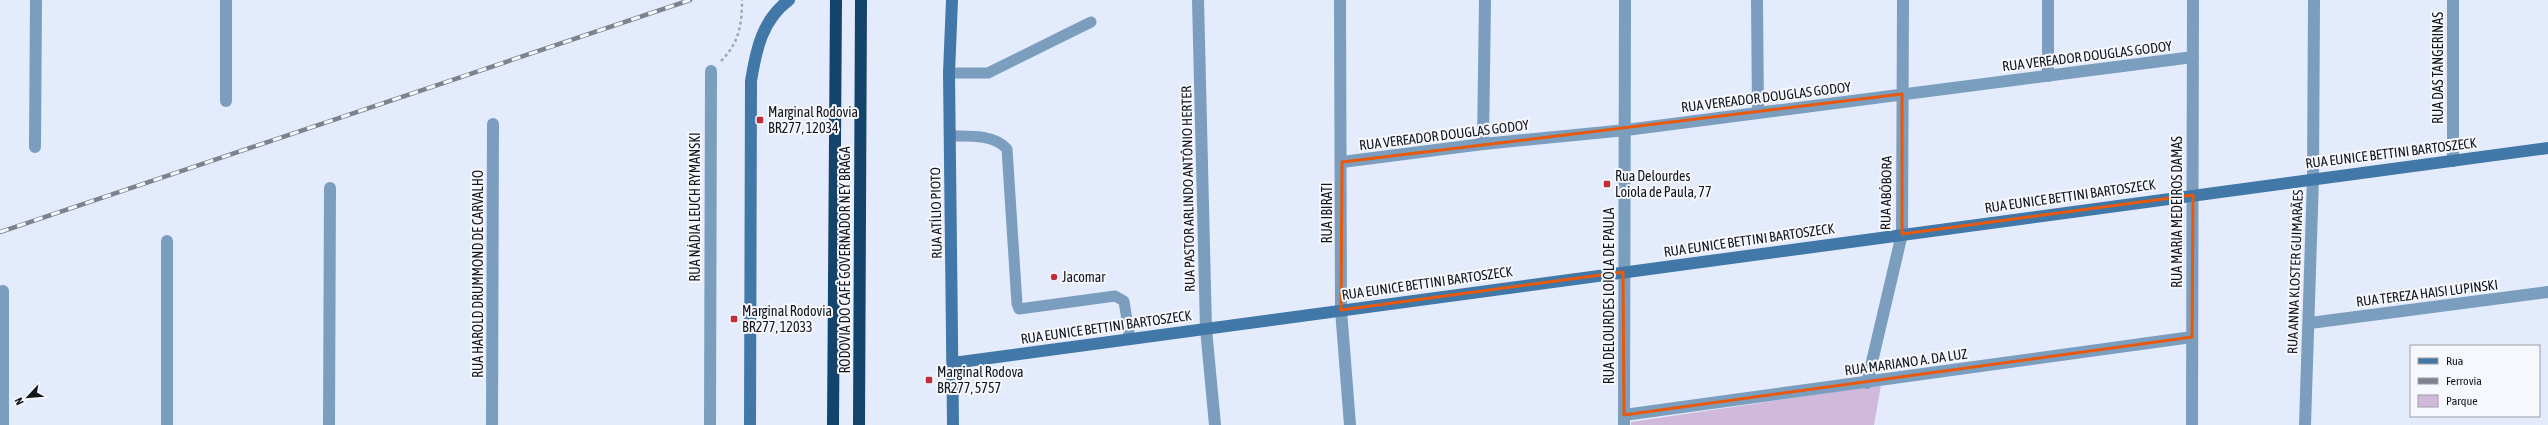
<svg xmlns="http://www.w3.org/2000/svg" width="2548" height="425" viewBox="0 0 2548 425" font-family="'Asap Condensed',sans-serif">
<rect width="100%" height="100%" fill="#e4ebfd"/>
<!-- green -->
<polygon fill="#d0b9db" points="1881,385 1874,425 1631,425 1631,422"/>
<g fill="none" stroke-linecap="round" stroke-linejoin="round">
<!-- path -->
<path stroke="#a1a6b5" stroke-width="2.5" stroke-dasharray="3 3" stroke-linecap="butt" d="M721,61c18,-18 21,-36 21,-61"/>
<!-- lane -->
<g stroke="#7b9ebf" stroke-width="11">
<polyline points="949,73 988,73 1091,22"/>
<path d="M950,136c18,0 44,-2 57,13l10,155 2,5 96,-13 9,5 6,38"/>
</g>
<!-- street -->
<g stroke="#7b9ebf" stroke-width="12">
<polyline points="1198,0 1206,329 1215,425"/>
<polyline points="1340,0 1341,310 1350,425"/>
<polyline points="1757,0 1758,113"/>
<polyline points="2048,76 2048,0"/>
<polyline points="226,101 226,0"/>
<polyline points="1483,144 1485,0"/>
<polyline points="35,147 36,0"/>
<polyline points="2453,161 2453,0"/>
<polyline points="1342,162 1483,144 1626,130 2193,57"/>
<polyline points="2310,323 2548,292"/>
<polyline points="1867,383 1902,234 1903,0"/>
<polyline points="1624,415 2192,337"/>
<polyline points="3,425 3,291"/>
<polyline points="167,425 167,241"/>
<polyline points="329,425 330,188"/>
<polyline points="492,425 493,124"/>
<polyline points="710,425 711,71"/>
<polyline points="1624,425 1625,0"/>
<polyline points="2192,425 2193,0"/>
<polyline points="2305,425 2313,178 2314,0"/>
</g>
<!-- secondary -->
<g stroke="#4178a8" stroke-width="12">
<polyline points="952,0 949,73 953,425"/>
<polyline points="953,363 2548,148"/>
<path d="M750,425l1,-344c5,-31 11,-61 38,-81"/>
</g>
<!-- highway -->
<g stroke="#14446b" stroke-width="12">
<polyline points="833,425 836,0"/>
<polyline points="859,425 861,0"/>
</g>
<defs>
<polyline id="rail" points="0,232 690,0"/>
</defs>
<!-- rail casing -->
<use href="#rail" stroke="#7d828f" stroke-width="4.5"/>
<!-- rail -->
<use href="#rail" stroke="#f6f8fd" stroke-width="3" stroke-dasharray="9" stroke-linecap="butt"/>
</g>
<!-- marked area -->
<path fill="none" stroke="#e8590c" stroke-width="3" stroke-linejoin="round" d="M1902,94v140l291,-39 -1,142 -568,78 -1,-143 -282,38 1,-148z"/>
<!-- markers -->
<g fill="#bf2f3b" stroke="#f6f8fd" stroke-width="1.5">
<rect x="756" y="116" width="8" height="8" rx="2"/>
<rect x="1603" y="180" width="8" height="8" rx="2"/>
<circle cx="1054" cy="277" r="4"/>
<rect x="730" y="315" width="8" height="8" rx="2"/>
<rect x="925" y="376" width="8" height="8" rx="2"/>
</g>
<g text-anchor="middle" stroke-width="4" stroke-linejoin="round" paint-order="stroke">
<!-- street labels -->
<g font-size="14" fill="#14161e" stroke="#f6f8fd">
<text transform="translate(2087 56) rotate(-7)" y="5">RUA VEREADOR DOUGLAS GODOY</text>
<text transform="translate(2438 68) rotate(-90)" y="5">RUA DAS TANGERINAS</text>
<text transform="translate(1766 97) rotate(-7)" y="5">RUA VEREADOR DOUGLAS GODOY</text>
<text transform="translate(1444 135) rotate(-7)" y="5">RUA VEREADOR DOUGLAS GODOY</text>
<text transform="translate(2391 153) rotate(-7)" y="5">RUA EUNICE BETTINI BARTOSZECK</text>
<text transform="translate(1188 189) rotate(-91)" y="5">RUA PASTOR ARLINDO ANTÔNIO HERTER</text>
<text transform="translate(1886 193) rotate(-89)" y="5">RUA ABÓBORA</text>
<text transform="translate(2070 196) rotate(-8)" y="5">RUA EUNICE BETTINI BARTOSZECK</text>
<text transform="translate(695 207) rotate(-90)" y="5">RUA NÁDIA LEUCH RYMANSKI</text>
<text transform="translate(2177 212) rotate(-90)" y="5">RUA MARIA MEDEIROS DAMAS</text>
<text transform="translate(936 213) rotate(-91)" y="5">RUA ATÍLIO PIOTO</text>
<text transform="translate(1327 213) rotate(-90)" y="5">RUA IBIRATI</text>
<text transform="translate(1749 240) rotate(-8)" y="5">RUA EUNICE BETTINI BARTOSZECK</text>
<text transform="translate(845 260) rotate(-90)" y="5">RODOVIA DO CAFÉ GOVERNADOR NEY BRAGA</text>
<text transform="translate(2295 272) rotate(-88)" y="5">RUA ANNA KLOSTER GUIMARÃES</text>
<text transform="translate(478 274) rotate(-90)" y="5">RUA HAROLD DRUMMOND DE CARVALHO</text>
<text transform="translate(1427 283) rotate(-8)" y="5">RUA EUNICE BETTINI BARTOSZECK</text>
<text transform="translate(2427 293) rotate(-7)" y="5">RUA TEREZA HAISI LUPINSKI</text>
<text transform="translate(1609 296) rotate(-90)" y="5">RUA DELOURDES LOIOLA DE PAULA</text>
<text transform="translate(1106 327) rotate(-8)" y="5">RUA EUNICE BETTINI BARTOSZECK</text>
<text transform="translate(1906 362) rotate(-8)" y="5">RUA MARIANO A. DA LUZ</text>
</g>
<!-- poi labels -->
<g font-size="14" fill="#14161e" stroke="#f6f8fd" text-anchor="start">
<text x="768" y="117">Marginal Rodovia<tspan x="768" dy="16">BR277, 12034</tspan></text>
<text x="1615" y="181">Rua Delourdes<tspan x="1615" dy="16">Loiola de Paula, 77</tspan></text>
<text x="1062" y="282">Jacomar</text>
<text x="742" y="316">Marginal Rodovia<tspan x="742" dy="16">BR277, 12033</tspan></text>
<text x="937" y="377">Marginal Rodova<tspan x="937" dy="16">BR277, 5757</tspan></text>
</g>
</g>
<!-- legend -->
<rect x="2410" y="345" width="130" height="72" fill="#f6f8fd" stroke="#9c9ea4"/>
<rect x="2418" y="358" width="20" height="6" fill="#4178a8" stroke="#9c9ea4"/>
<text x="2446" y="365" font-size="12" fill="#14161e">Rua</text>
<rect x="2418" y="378" width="20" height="6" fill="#7d828f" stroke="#9c9ea4"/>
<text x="2446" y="385" font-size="12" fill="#14161e">Ferrovia</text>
<rect x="2418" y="395" width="20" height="12" fill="#d0b9db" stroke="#9c9ea4"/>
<text x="2446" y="405" font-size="12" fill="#14161e">Parque</text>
<!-- north arrow -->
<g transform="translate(28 397) rotate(244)" stroke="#f6f8fd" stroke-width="3" paint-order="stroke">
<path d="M0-3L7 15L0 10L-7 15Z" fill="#14161e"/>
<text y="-6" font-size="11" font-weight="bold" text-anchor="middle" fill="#14161e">N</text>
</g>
</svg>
